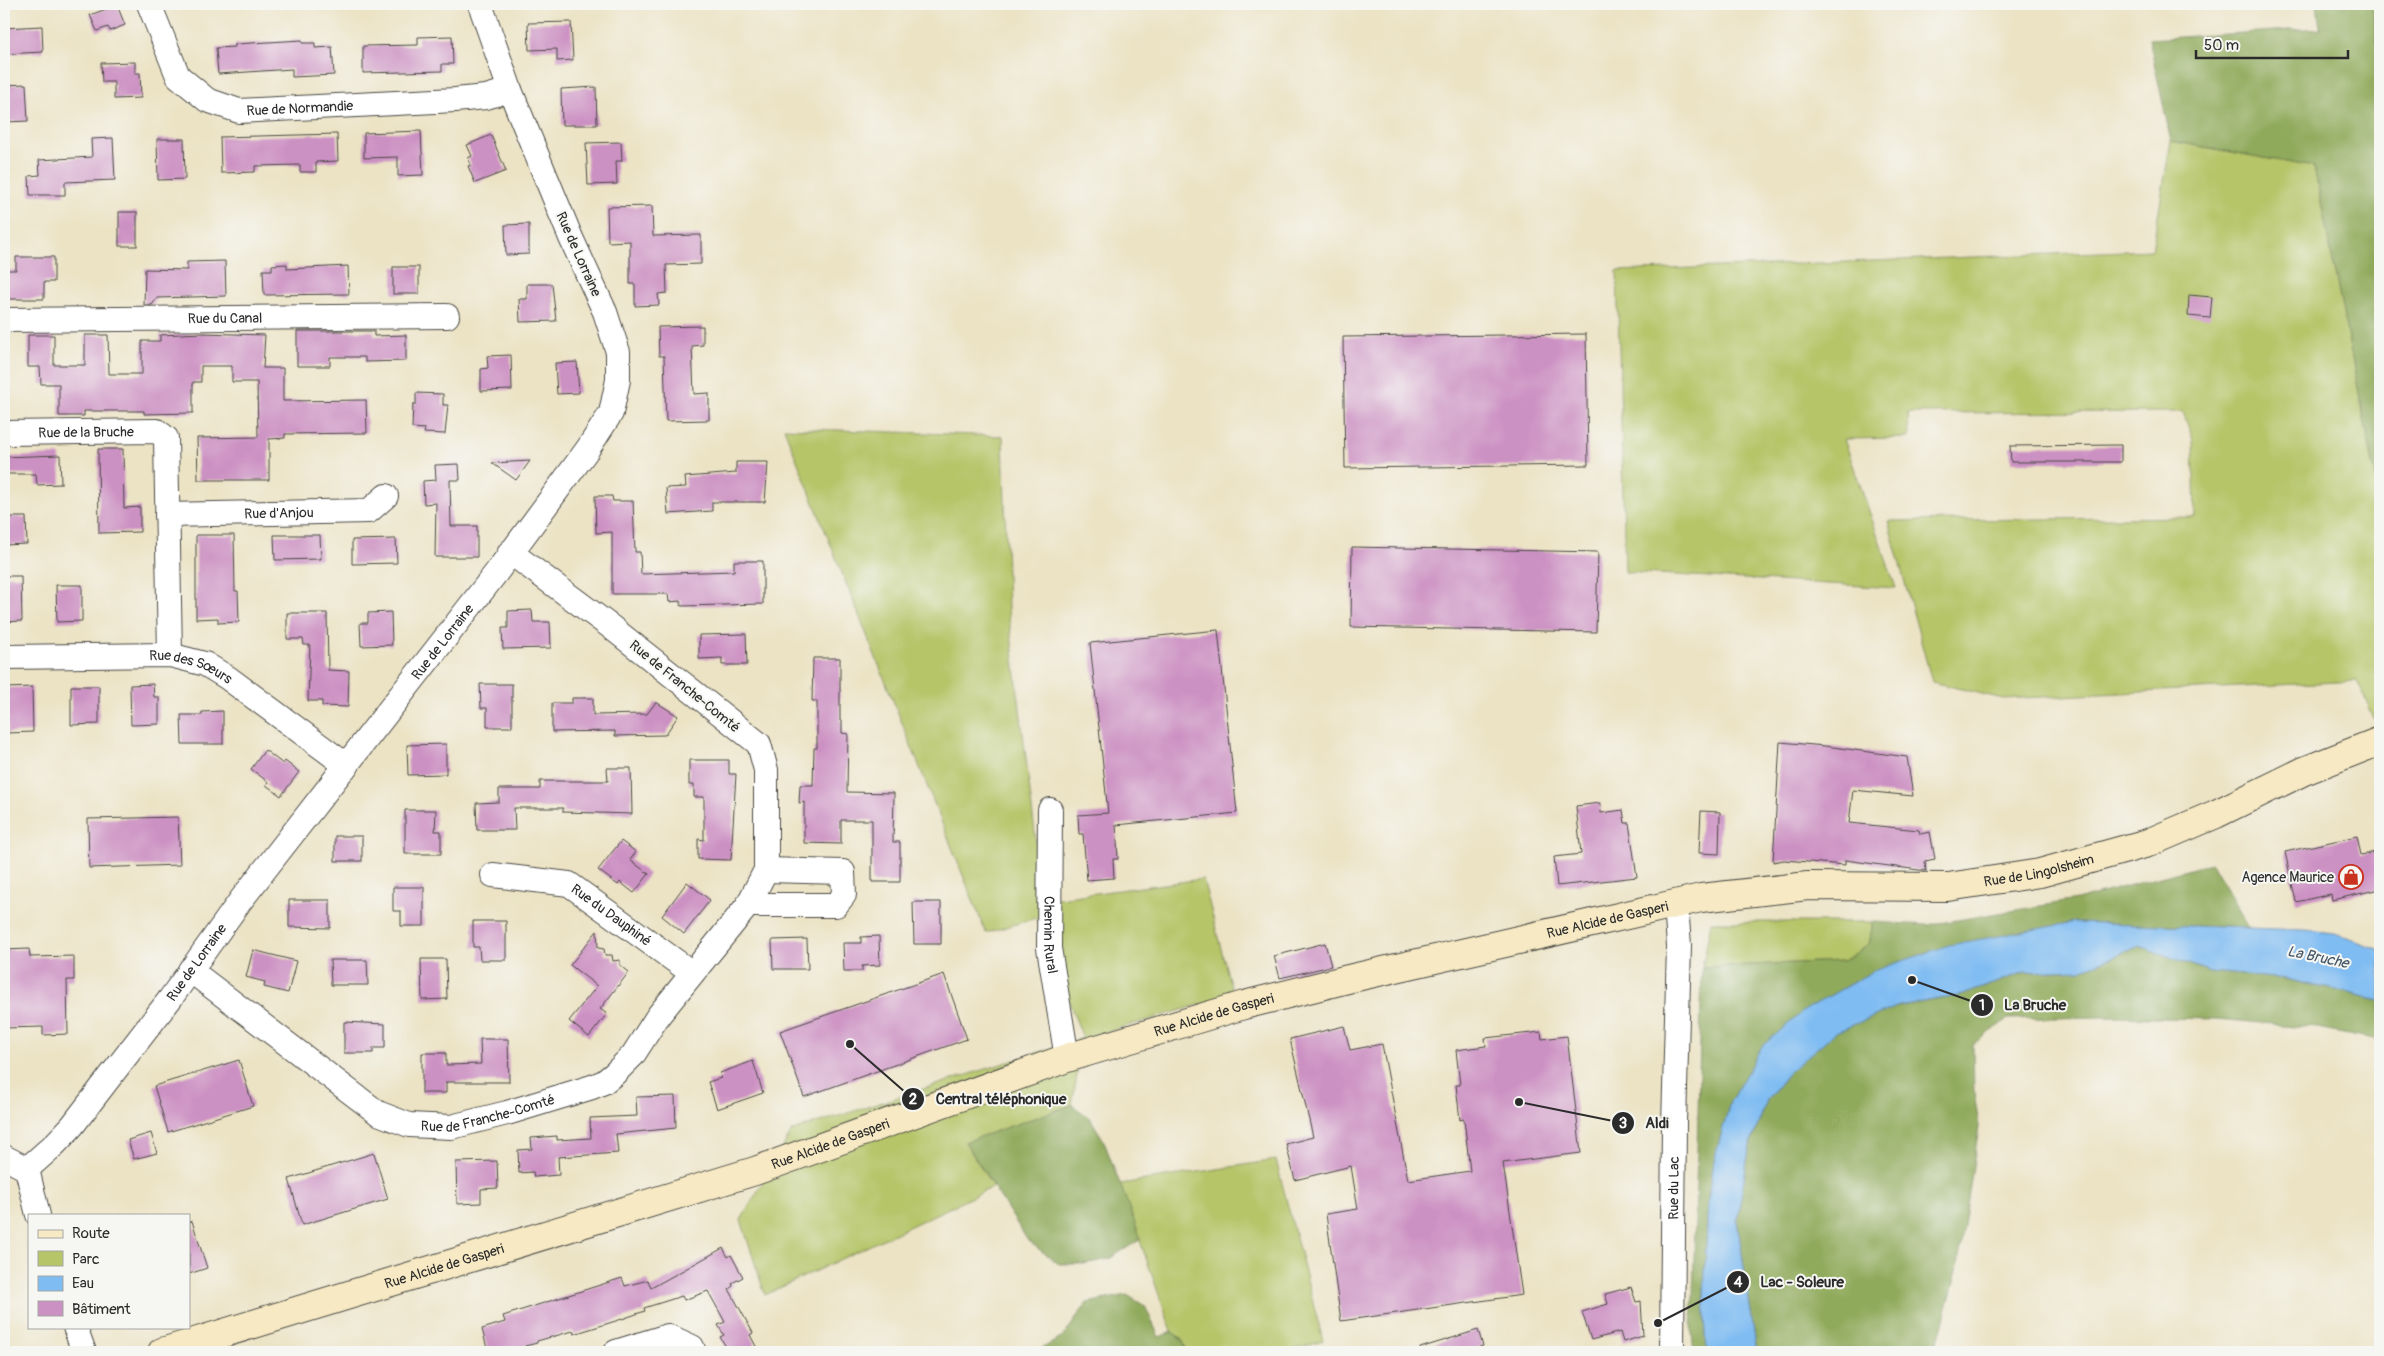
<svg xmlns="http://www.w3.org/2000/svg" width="2384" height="1356" viewBox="0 0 2384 1356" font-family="Pangolin,sans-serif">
<rect width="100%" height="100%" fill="#f6f6f2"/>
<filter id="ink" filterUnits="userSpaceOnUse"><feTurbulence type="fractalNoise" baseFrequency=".02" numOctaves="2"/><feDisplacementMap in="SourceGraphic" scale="10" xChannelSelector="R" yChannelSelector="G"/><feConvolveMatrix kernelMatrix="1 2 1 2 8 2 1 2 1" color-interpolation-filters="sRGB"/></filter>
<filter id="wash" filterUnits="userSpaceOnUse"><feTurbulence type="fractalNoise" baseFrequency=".0096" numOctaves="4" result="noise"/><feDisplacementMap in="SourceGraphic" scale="20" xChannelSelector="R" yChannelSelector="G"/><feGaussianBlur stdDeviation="1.12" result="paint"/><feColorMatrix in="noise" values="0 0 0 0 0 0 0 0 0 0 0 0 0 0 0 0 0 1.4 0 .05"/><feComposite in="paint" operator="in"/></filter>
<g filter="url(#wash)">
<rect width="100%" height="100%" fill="#ece3c5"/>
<!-- green -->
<g fill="#b5c568" stroke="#70784a">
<polygon points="2372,4 2380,4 2380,67"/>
<polygon points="2171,141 2314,167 2380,499 2380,731 2357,681 2003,699 1932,682 1888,521 2195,517 2193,440 2183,412 1908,413 1909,438 1844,439 1896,588 1625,572 1617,271 2152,250"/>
<polygon points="784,428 1003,436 1008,609 1043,900 1203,879 1233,995 1083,1039 1072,1105 965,1142 993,1187 765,1295 741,1220 792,1131 1083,1038 1036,918 986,933"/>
<polygon points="1711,922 1873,922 1869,945 1843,961 1702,967"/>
<polygon points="1276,1160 1323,1341 1285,1352 1188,1352 1182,1339 1172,1332 1120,1184"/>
</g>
<!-- forest -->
<g fill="#90aa5c" stroke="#5e6a44">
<polygon points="2317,4 2372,4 2380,67 2380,498 2314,167 2171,141 2149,39 2320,28"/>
<polygon points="2212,863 2249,928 2075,922 1873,971 1805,1010 1730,1102 1712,1168 1708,1201 1704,1295 1707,1352 1694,1352 1692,1334 1702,967 1843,961 1869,945 1873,922 1928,925 2076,900"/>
<polygon points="2140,946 2211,972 2285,979 2380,1000 2380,1040 2317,1028 2217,1019 2101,1017 2008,1019 1973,1044 1974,1093 1979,1126 1957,1271 1935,1352 1757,1352 1737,1221 1749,1149 1767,1100 1790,1071 1835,1032 1899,1006 1963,995 2025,972 2081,970"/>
<polygon points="1072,1105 1090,1118 1103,1139 1141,1239 1109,1259 1084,1264 1059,1264 1028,1241 965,1142"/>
<polygon points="1127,1295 1145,1306 1159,1337 1172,1332 1182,1339 1188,1352 1035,1352 1063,1337 1087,1303"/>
</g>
<!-- water -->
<polygon fill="#7fbcf2" stroke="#55748e" points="2075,922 2306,930 2335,933 2380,950 2380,1000 2285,979 2211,972 2140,946 2081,970 2025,972 1963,995 1899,1006 1836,1032 1790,1071 1767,1100 1749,1149 1737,1221 1757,1352 1707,1352 1704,1295 1708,1201 1712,1168 1730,1102 1762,1046 1805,1010 1873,971 1949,945"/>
<g id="blocks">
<!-- building -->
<g fill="#cc91c3">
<polygon points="117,5 125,25 110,31 108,27 97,31 90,15"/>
<polygon points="571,22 573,60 557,61 557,49 529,50 528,23"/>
<polygon points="42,26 43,52 4,54 4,28"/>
<polygon points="452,36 453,64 442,64 442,71 363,73 363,46 418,45 418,37"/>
<polygon points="302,40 302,43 315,43 315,48 332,47 334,75 292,77 292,69 218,74 216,48 235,47 235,44"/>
<polygon points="135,62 135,73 140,73 141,98 114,99 114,82 102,82 101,63"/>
<polygon points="26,84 28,121 6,122 4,85"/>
<polygon points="596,87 597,125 562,125 561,89"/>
<polygon points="421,131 423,175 398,176 398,157 364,158 364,133"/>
<polygon points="337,134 338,161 316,162 316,172 300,172 300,165 255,166 255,172 221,173 220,137"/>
<polygon points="491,135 506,171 475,183 468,166 471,165 468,158 472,156 467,145"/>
<polygon points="113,138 115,180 65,182 65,195 30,195 29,176 40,175 39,160 92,157 91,139"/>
<polygon points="157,139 184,139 185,179 158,180"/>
<polygon points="621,142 622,161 616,161 617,184 588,185 586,143"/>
<polygon points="652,206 653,236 701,235 701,264 666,265 667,293 658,294 659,305 635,306 635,284 630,284 630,241 608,242 607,207"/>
<rect x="119" y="212" width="18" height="34"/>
<polygon points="529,224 529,254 506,255 505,225"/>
<polygon points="16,257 54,257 54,282 44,282 44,299 4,299 4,270 16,270"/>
<polygon points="225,261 226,296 157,298 152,305 144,305 145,269 187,270 187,262"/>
<polygon points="287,264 287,269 348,266 349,294 264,295 263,270 272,270 272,265"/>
<rect x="393" y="267" width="26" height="27"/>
<polygon points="527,284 552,284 556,321 520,322 519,299 527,299"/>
<polygon points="2189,295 2212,297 2210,318 2188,316"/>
<polygon points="703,326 703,345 692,346 694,394 709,393 709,420 666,421 664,356 659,356 658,327"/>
<polygon points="297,331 374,331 374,336 406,335 406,361 365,362 365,357 330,357 330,366 297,366"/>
<polygon points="202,333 265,335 263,368 283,368 283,401 366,400 367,433 285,434 285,438 269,439 269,480 198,480 197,438 258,437 257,382 232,382 232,366 201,366 201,382 193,382 193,413 144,414 144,411 84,411 84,416 59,416 59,384 41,384 40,367 28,367 28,335 54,335 54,365 85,365 85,335 108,335 109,374 142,374 142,341 160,341 160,335"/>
<polygon points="1586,334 1588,465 1345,468 1343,337"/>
<polygon points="511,355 512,390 481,391 481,369 488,368 487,356"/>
<polygon points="577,362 579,393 557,394 555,363"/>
<polygon points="416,393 443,394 443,405 448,405 445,434 424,433 425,429 412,428 413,404 416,404"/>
<polygon points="2121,445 2121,462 2011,462 2010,446"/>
<polygon points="98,449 123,449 124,508 140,507 140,532 99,533"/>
<polygon points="60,455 61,484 37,485 36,474 4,474 4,457"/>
<polygon points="530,461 516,480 492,463"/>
<polygon points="736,462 768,462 765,502 712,502 712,511 668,514 666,488 686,487 685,477 736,473"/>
<polygon points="459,464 460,480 450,480 451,526 477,526 477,557 435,557 436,503 424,504 423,481 436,480 435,465"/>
<polygon points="595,496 612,496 613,501 633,501 635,552 640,552 641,574 734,571 734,561 763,561 763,604 681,606 681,601 669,602 668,594 612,594 612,532 596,533"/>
<polygon points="4,517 26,517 27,544 4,545"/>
<polygon points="196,535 234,535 235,591 238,591 239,622 218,623 218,618 196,619"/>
<polygon points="274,535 320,535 321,559 275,560"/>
<polygon points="396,539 397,563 352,564 352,540"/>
<polygon points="1352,547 1598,552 1596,632 1351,627"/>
<polygon points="4,576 21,576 22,621 4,622"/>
<polygon points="56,585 82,585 82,621 57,622"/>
<polygon points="532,610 533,622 550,622 551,648 503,649 502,628 508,628 508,611"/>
<polygon points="391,612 392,645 361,646 360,623 368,623 368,613"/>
<polygon points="287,613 327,613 328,670 349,671 348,707 322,706 322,701 308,701 310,645 304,645 303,639 287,639"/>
<polygon points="1218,630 1237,813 1116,825 1118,859 1113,859 1114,878 1087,880 1083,834 1079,834 1078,815 1108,813 1090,643"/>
<polygon points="746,634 747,665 722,665 722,658 699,659 699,635"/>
<polygon points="813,658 840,658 840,721 842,721 842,733 848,734 847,792 894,793 893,842 900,842 900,882 872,882 872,820 841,820 841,844 804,843 804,802 799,803 800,785 813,785 814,748 817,748 817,701 812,701"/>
<polygon points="153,684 154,697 159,697 159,724 131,725 130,685"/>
<polygon points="480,684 512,684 512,727 487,727 487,708 481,708"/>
<polygon points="71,686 99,686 99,724 71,725"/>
<polygon points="32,687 33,732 8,733 6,688"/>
<polygon points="572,698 593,698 593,715 647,714 656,702 678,716 665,735 615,736 615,731 552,732 552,703 572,703"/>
<polygon points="223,711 223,744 182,744 181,715 202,715 202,712"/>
<polygon points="1780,742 1825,746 1907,757 1913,796 1853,790 1849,823 1919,830 1920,834 1930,832 1935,859 1925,861 1926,871 1845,860 1845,865 1784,860 1773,862"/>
<polygon points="446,744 446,774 408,775 407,745"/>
<polygon points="265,750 283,764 285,761 299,772 281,796 266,785 268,782 251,769"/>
<polygon points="689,760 729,760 729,774 736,774 731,860 698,859 698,839 704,840 704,797 694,797 694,785 689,785"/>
<polygon points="607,768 631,768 632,814 563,812 563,808 514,808 515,830 477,830 476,803 499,802 499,789 540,789 540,781 608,781"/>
<polygon points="1600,803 1601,813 1623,810 1625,823 1629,823 1637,877 1557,886 1554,857 1581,854 1576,806"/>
<polygon points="405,810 436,810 435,831 441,831 441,854 405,854"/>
<polygon points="1701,811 1720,812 1719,854 1699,853"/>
<polygon points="178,817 180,865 89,868 88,819"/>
<rect x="335" y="836" width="27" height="25"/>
<polygon points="2357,836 2361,855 2380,851 2380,889 2332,900 2331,894 2296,902 2285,852"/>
<polygon points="621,841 636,852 630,860 649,874 634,893 620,882 618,885 598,870"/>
<polygon points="687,882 710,900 684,934 662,916"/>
<polygon points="393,887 424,887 424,926 401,926 401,911 393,911"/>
<polygon points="289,900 330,900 330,928 289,927"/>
<polygon points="913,902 941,902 941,944 914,944"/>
<polygon points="473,921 506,921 506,960 480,960 479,947 473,947"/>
<polygon points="597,931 598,948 604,949 605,955 612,955 613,961 620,960 620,965 629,972 600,1009 607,1014 589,1037 569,1021 597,986 570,965"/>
<polygon points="879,936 880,965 862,966 862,971 844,971 843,943 861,943 861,937"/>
<polygon points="807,939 808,969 773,969 772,940"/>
<polygon points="1325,943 1331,966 1280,978 1274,956"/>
<polygon points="29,949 30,957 74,956 74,980 67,980 68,1034 43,1035 43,1027 4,1028 4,950"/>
<polygon points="253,950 296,961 288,993 264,987 265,982 246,977"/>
<polygon points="421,959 446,959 447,999 422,1000"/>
<polygon points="330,960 367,960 368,985 331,985"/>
<polygon points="944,974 967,1039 804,1097 780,1031"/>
<polygon points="344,1022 385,1024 385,1048 373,1048 373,1053 344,1053"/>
<polygon points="1344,1026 1350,1050 1382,1044 1408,1180 1470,1171 1464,1119 1460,1120 1456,1085 1460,1085 1456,1050 1486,1046 1485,1038 1541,1032 1542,1039 1567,1036 1581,1153 1503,1163 1522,1295 1341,1321 1326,1214 1358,1209 1351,1166 1295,1180 1286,1144 1313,1137 1290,1039"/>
<polygon points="480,1039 508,1039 509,1082 446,1082 446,1093 422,1093 422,1053 446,1053 446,1065 481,1064"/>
<polygon points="239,1060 253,1106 168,1132 154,1086"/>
<polygon points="753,1061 763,1093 717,1109 708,1082 721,1078 720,1073"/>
<polygon points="675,1096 676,1128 616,1134 618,1153 558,1157 559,1175 534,1177 533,1172 519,1173 518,1150 532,1149 531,1138 557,1136 557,1140 591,1138 590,1118 637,1116 636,1097"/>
<polygon points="151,1133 157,1153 134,1159 128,1140"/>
<polygon points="374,1153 388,1199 302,1225 289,1179"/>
<polygon points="497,1161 498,1188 481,1189 481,1203 457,1204 456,1162"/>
<polygon points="192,1221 207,1268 189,1274 189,1222"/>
<polygon points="723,1248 728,1257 731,1255 743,1277 732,1283 733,1286 729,1289 753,1333 750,1335 759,1352 729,1352 720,1337 724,1335 718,1325 725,1322 708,1291 684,1300 682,1296 644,1308 645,1311 622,1319 574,1334 573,1331 537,1341 537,1343 525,1346 527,1352 488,1352 482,1329 505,1322 503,1316 622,1278 625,1286 648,1280 651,1288"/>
<polygon points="1631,1287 1636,1302 1641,1301 1643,1336 1623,1342 1620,1332 1591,1340 1582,1312 1608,1304 1605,1294"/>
<polygon points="1478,1330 1483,1346 1464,1352 1420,1352 1420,1348"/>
</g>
</g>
</g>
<g filter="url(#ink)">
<use href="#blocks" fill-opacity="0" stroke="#484742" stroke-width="1"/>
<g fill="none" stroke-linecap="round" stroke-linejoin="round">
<defs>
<g id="street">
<path id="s1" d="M149,4l29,72 29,24 32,11 216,-11 31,-3 24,-7"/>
<path id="s2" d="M4,320l443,-4"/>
<path id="s3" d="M4,433l153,-2 9,7 4,217"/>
<path id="s4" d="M167,515l202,-4 17,-15"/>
<path id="s5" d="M4,657l166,-2 35,9 23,14 119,88"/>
<path id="s6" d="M1050,810l-1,138 18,110"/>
<path id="s7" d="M493,875l76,9 123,89"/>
<polyline points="748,905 836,905 844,895 843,872 766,870"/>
<path id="s8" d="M190,970l188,143 31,12 42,2 56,-14 85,-26 12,-5 10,-8 19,-19 25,-39 90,-111 18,-35v-100l-7,-26 -148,-117 -101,-75"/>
<polyline points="4,1157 27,1169"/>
<path id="s9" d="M27,1169l28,-25 17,-18 98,-127 71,-99 255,-327 91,-123 24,-37 7,-33v-28l-13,-40 -34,-74 -61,-148 -30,-86"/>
<polyline points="27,1169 38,1215"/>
<polyline points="75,1327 84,1352"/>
<polyline points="616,1352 668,1336 692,1347 694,1352"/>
<path id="s10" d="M1672,1352l2,-228 5,-178 -3,-42"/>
</g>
<g id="secondary">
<path id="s11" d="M162,1352l593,-181 312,-113 177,-53 104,-26 353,-81 107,-12 140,1 92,-14 108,-30 68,-29 88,-43 76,-30"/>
</g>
</defs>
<!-- street casing -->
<use href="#street" stroke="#484742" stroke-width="26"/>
<!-- secondary casing -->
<use href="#secondary" stroke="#484742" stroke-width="30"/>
<!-- street -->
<use href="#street" stroke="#fff" stroke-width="24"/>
<!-- secondary -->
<use href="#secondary" stroke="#f6e9c3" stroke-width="28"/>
</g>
</g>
<!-- icons -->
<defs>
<symbol id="shop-ring" viewBox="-11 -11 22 22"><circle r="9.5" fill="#f6f6f2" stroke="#c8321e" stroke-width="1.5"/><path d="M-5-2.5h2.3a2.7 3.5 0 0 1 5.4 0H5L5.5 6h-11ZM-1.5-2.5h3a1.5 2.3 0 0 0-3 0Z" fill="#c8321e"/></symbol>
</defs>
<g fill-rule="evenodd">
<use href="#shop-ring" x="2337" y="863" width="28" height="28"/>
</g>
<g text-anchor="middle" stroke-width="4" stroke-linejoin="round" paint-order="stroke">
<!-- street labels -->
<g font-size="14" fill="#2b2b2b" stroke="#f6f6f2">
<text dy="5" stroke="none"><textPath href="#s1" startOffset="210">Rue de Normandie</textPath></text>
<text transform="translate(579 254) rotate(66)" y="5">Rue de Lorraine</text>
<text dy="5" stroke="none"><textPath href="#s2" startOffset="221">Rue du Canal</textPath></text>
<text dy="5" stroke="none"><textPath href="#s3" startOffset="82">Rue de la Bruche</textPath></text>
<text dy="5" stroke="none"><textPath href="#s4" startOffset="112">Rue d'Anjou</textPath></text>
<text dy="5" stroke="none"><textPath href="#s9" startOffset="672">Rue de Lorraine</textPath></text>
<text dy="5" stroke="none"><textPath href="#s5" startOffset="189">Rue des Sœurs</textPath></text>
<text transform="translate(685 686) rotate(39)" y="5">Rue de Franche-Comté</text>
<text dy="5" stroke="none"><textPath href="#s11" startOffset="1946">Rue de Lingolsheim</textPath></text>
<text dy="5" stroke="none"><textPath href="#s7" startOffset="129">Rue du Dauphiné</textPath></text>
<text dy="5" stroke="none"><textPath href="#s11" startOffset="1510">Rue Alcide de Gasperi</textPath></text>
<text dy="5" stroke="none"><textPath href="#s6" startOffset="125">Chemin Rural</textPath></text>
<text dy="5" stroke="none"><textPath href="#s9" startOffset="268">Rue de Lorraine</textPath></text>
<text dy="5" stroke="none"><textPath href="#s11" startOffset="1105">Rue Alcide de Gasperi</textPath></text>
<text dy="5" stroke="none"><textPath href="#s8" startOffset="350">Rue de Franche-Comté</textPath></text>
<text dy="5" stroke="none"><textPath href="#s11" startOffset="700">Rue Alcide de Gasperi</textPath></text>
<text dy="5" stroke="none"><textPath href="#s10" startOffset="164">Rue du Lac</textPath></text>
<text dy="5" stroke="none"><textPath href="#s11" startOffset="295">Rue Alcide de Gasperi</textPath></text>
</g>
<!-- poi labels -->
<g font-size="14" fill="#2b2b2b" stroke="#f6f6f2" text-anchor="end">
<text x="2334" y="882">Agence Maurice</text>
</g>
<!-- water labels -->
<g font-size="15" font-style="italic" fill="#445667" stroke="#f6f6f2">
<text transform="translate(2318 957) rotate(12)" y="5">La Bruche</text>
</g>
</g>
<!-- callouts -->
<path fill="none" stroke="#2b2b2b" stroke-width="2" d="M1912 980L1982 1005M850 1044L913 1099M1519 1102L1623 1123M1658 1323L1738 1282"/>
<g fill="#2b2b2b" stroke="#f6f6f2" stroke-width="2">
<circle cx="1912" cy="980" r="5"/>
<circle cx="850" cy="1044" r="5"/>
<circle cx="1519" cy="1102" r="5"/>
<circle cx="1658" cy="1323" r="5"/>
<circle cx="1982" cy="1005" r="12"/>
<circle cx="913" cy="1099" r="12"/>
<circle cx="1623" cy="1123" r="12"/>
<circle cx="1738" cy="1282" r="12"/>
</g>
<g font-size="15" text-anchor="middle" font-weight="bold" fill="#fff">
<text x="1982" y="1010">1</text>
<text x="913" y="1104">2</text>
<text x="1623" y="1128">3</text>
<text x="1738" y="1287">4</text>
</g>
<g font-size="15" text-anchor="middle" font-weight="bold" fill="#2b2b2b" stroke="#f6f6f2" stroke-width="4" stroke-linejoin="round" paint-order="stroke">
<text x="2035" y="1010">La Bruche</text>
<text x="1001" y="1104">Central téléphonique</text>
<text x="1657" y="1128">Aldi</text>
<text x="1802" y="1287">Lac - Soleure</text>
</g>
<!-- margin -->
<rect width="2384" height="1356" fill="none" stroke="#f6f6f2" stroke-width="20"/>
<!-- legend -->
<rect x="28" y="1214" width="162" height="115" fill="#f6f6f2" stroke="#a5a5a2"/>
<rect x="38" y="1230" width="25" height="8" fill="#f6e9c3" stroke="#a5a5a2"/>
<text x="72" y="1238" font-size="15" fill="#2b2b2b">Route</text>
<rect x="38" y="1251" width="25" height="15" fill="#b5c568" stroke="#a5a5a2"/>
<text x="72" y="1264" font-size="15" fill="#2b2b2b">Parc</text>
<rect x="38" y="1276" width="25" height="15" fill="#7fbcf2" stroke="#a5a5a2"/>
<text x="72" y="1288" font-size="15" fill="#2b2b2b">Eau</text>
<rect x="38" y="1301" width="25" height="15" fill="#cc91c3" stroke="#a5a5a2"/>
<text x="72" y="1314" font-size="15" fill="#2b2b2b">Bâtiment</text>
<!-- scale -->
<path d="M2196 50v8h152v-8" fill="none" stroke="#2b2b2b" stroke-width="2.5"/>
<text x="2204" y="50" font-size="15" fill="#2b2b2b" stroke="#f6f6f2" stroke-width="4" paint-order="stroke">50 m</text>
</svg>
